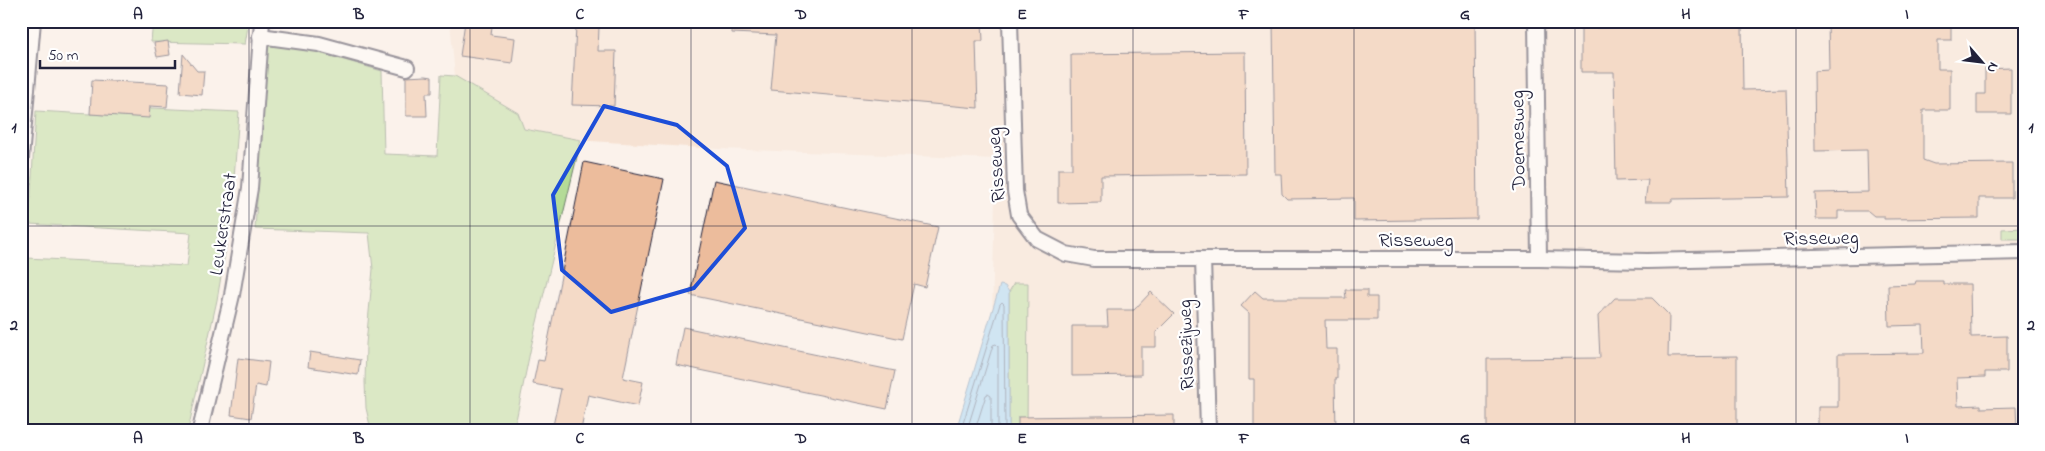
<svg xmlns="http://www.w3.org/2000/svg" width="2045" height="451" viewBox="0 0 2045 451" font-family="'Indie Flower',sans-serif">
<rect width="100%" height="100%" fill="#fbf2eb"/>
<filter id="ink" filterUnits="userSpaceOnUse"><feTurbulence type="fractalNoise" baseFrequency=".02" numOctaves="2"/><feDisplacementMap in="SourceGraphic" scale="10" xChannelSelector="R" yChannelSelector="G"/><feConvolveMatrix kernelMatrix="1 2 1 2 8 2 1 2 1" color-interpolation-filters="sRGB"/></filter>
<g filter="url(#ink)">
<!-- built -->
<polygon fill="#f6e2d3" points="450,21 2024,21 2024,430 989,430 996,159 720,149 460,133"/>
<!-- green -->
<g fill="#b4db97" stroke="#6b7e69">
<polygon points="153,21 249,21 245,44 151,42"/>
<polygon points="268,44 306,49 382,71 384,154 437,156 441,75 455,76 518,113 524,129 581,140 531,347 514,430 371,430 366,408 365,382 366,344 373,269 369,233 255,229"/>
<polygon points="151,108 239,112 231,218 217,300 188,430 21,430 21,336 26,258 187,266 191,233 29,224 36,111 143,117"/>
<polygon points="2024,228 2024,239 2002,239 2002,229"/>
<polygon points="1014,283 1028,283 1027,430 1009,430 1009,292"/>
</g>
<!-- water -->
<polygon fill="#9bd4fb" stroke="#6b8dae" points="1000,285 1005,286 1009,292 1009,430 956,430"/>
<g fill="none" stroke-linecap="round" stroke-linejoin="round">
<!-- shore -->
<g stroke="#526988" stroke-width="1">
<polyline points="961,430 1000,304 1002,302 1004,304 1005,430"/>
<polyline points="967,430 993,345 996,344 998,346 998,430"/>
<polyline points="975,430 986,395 988,394 991,396 991,430"/>
</g>
</g>
<!-- building -->
<g fill="#ecbc9c" stroke="#22223b">
<polygon points="732,21 982,21 983,41 976,41 978,108 771,90 776,35 732,33"/>
<polygon points="1273,21 1475,21 1477,219 1354,221 1354,198 1287,199 1282,194 1281,174 1275,174"/>
<polygon points="1828,21 1951,21 1951,40 1938,40 1938,69 1950,69 1950,110 1923,110 1923,160 1934,164 2012,163 2012,198 1979,198 1979,218 1884,219 1884,216 1874,216 1868,211 1838,211 1838,219 1816,219 1815,193 1868,192 1867,150 1815,151 1814,71 1829,70"/>
<polygon points="465,22 492,26 491,35 515,38 512,63 460,56"/>
<polygon points="576,26 599,27 598,51 616,51 614,106 572,105"/>
<polygon points="1742,26 1743,90 1786,89 1789,197 1672,199 1672,202 1645,202 1648,180 1616,181 1614,72 1581,72 1581,28"/>
<polygon points="168,41 170,55 157,57 154,43"/>
<polygon points="1245,52 1246,174 1101,176 1101,202 1058,203 1058,169 1072,169 1071,54"/>
<polygon points="183,54 197,71 204,71 202,95 180,93"/>
<polygon points="2011,68 2011,114 1977,114 1977,94 1985,94 1985,69"/>
<polygon points="426,76 432,77 432,93 426,93 427,116 406,116 406,77"/>
<polygon points="92,80 169,84 167,107 150,106 149,118 90,114"/>
<polygon points="584,162 664,179 623,378 643,382 638,406 588,395 581,430 552,430 561,389 533,384 538,360 544,361"/>
<polygon points="714,180 938,227 925,287 914,284 902,339 690,295"/>
<polygon points="1916,281 1943,281 1943,284 1970,284 1971,337 2007,336 2007,372 1985,372 1985,377 1957,378 1958,406 1981,405 1981,408 2016,407 2017,430 1818,430 1818,407 1838,407 1838,354 1924,353 1923,325 1889,326 1888,285 1915,284"/>
<polygon points="1345,290 1367,290 1367,297 1377,297 1377,320 1325,320 1326,349 1337,349 1337,379 1335,379 1336,430 1254,430 1254,379 1249,379 1249,313 1241,306 1255,291 1263,298 1346,298"/>
<polygon points="1151,292 1174,314 1156,332 1156,347 1141,347 1141,375 1072,376 1072,326 1108,326 1107,310 1134,310"/>
<polygon points="1615,298 1652,298 1669,315 1668,357 1737,356 1737,425 1487,428 1487,359 1600,358 1598,316"/>
<polygon points="683,327 895,371 887,409 676,365"/>
<polygon points="310,352 360,360 358,375 308,367"/>
<polygon points="238,358 269,362 266,387 256,385 251,418 231,415"/>
<polygon points="1174,415 1174,430 1018,430 1018,417"/>
</g>
<g fill="none" stroke-linecap="round" stroke-linejoin="round">
<defs>
<g id="minor">
<polyline points="1010,21 1015,191 1019,215 1037,239 1066,254 1094,259 1539,259 1647,261 2024,252"/>
<polyline points="1536,21 1539,259"/>
<polyline points="260,36 319,44 407,68"/>
<polyline points="21,158 33,21"/>
<polyline points="1203,259 1208,430"/>
<polyline points="200,430 232,295 250,188 262,21"/>
</g>
</defs>
<!-- minor casing -->
<use href="#minor" stroke="#22223b" stroke-width="18"/>
<!-- minor -->
<use href="#minor" stroke="#fff" stroke-width="14"/>
</g>
</g>
<!-- marked area -->
<path d="M0 0H2045V451H0ZM604,106l73,19 50,41 18,62 -51,60 -83,24 -49,-42 -9,-75z" fill="#fbf2eb" fill-opacity=".55" fill-rule="evenodd"/>
<path fill="none" stroke="#1d4ed8" stroke-width="4" stroke-linejoin="round" d="M604,106l73,19 50,41 18,62 -51,60 -83,24 -49,-42 -9,-75z"/>
<!-- grid -->
<path fill="none" stroke="#22223b" stroke-width="1" stroke-opacity="0.55" d="M249,21v409M470,21v409M691,21v409M912,21v409M1133,21v409M1354,21v409M1575,21v409M1796,21v409M21,226h2003"/>
<g text-anchor="middle" stroke-width="4.5" stroke-linejoin="round" paint-order="stroke">
<!-- street labels -->
<g font-size="20" fill="#22223b" stroke="#fff">
<text transform="translate(1517 140) rotate(-91)" y="7">Doemesweg</text>
<text transform="translate(995 165) rotate(-94)" y="7">Risseweg</text>
<text transform="translate(222 224) rotate(-82)" y="7">Leukerstraat</text>
<text transform="translate(1821 237) rotate(-1)" y="7">Risseweg</text>
<text x="1416" y="246">Risseweg</text>
<text transform="translate(1185 345) rotate(-92)" y="7">Rissezijweg</text>
</g>
</g>
<!-- margin -->
<rect width="2045" height="451" fill="none" stroke="#fff" stroke-width="55"/>
<!-- north arrow -->
<g transform="translate(1982 62) rotate(118)" stroke="#ffffff" stroke-width="4" paint-order="stroke">
<path d="M0-4L9 19L0 12L-9 19Z" fill="#22223b"/>
<text y="-8" font-size="14" font-weight="bold" text-anchor="middle" fill="#22223b">N</text>
</g>
<!-- scale -->
<path d="M40 60v8h135v-8" fill="none" stroke="#22223b" stroke-width="2.5"/>
<text x="48" y="60" font-size="15" fill="#22223b" stroke="#ffffff" stroke-width="4" paint-order="stroke">50 m</text>
<rect x="28" y="28" width="1990" height="396" fill="none" stroke="#22223b" stroke-width="2"/>
<g font-size="16" text-anchor="middle" font-weight="bold" fill="#22223b">
<text x="138" y="19">A</text>
<text x="359" y="19">B</text>
<text x="580" y="19">C</text>
<text x="801" y="19">D</text>
<text x="1022" y="19">E</text>
<text x="1244" y="19">F</text>
<text x="1465" y="19">G</text>
<text x="1686" y="19">H</text>
<text x="1907" y="19">I</text>
<text x="14" y="132">1</text>
<text x="2031" y="132">1</text>
<text x="14" y="330">2</text>
<text x="2031" y="330">2</text>
<text x="138" y="443">A</text>
<text x="359" y="443">B</text>
<text x="580" y="443">C</text>
<text x="801" y="443">D</text>
<text x="1022" y="443">E</text>
<text x="1244" y="443">F</text>
<text x="1465" y="443">G</text>
<text x="1686" y="443">H</text>
<text x="1907" y="443">I</text>
</g>
</svg>
